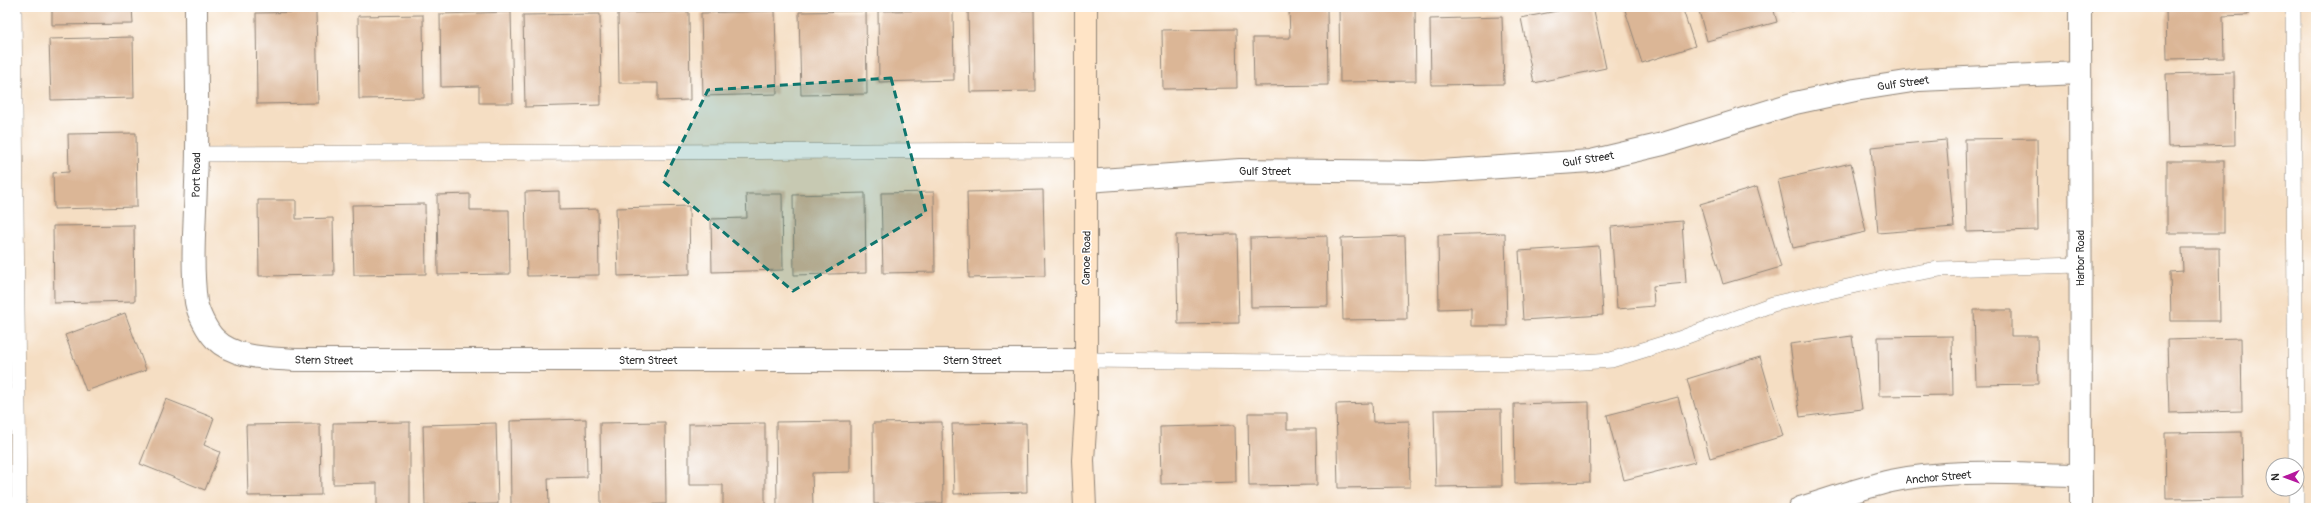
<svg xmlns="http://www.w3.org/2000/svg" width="2323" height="515" viewBox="0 0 2323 515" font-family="Pangolin,sans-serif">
<rect width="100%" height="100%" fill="#fff"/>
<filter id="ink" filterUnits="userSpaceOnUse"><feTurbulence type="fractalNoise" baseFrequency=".025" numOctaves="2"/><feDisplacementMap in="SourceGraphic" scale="8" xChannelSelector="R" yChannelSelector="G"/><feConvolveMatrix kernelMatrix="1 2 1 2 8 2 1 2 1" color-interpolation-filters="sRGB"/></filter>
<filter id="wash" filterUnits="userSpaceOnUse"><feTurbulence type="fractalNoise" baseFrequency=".012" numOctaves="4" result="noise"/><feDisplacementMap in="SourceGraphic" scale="16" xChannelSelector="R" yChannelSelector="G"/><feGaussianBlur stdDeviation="0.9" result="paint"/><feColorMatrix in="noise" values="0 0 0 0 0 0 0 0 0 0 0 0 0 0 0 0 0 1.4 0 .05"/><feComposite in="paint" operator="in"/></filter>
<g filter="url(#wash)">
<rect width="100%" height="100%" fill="#f5dec3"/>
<g id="blocks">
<!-- building -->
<g fill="#dbb696">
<polygon points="52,7 132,7 133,24 52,25"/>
<polygon points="1289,7 1327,7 1328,85 1254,86 1253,38 1290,38"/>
<polygon points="1339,7 1415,7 1416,81 1340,82"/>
<polygon points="1577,7 1593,7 1606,68 1534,83 1521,18"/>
<polygon points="1624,7 1682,7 1695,46 1642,63"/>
<polygon points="1698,7 1773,7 1777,22 1707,41"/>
<polygon points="1790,7 1813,7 1813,8 1791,11"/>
<polygon points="2166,7 2248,7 2248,15 2223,16 2224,58 2167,59"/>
<polygon points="953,10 954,80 879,82 878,11"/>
<polygon points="1034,10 1035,91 970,92 968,11"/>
<polygon points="775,11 777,94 703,96 701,13"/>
<polygon points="866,11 867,94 801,95 799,12"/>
<polygon points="316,12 318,103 257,104 256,13"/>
<polygon points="511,12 513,103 479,103 479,86 441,87 440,14"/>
<polygon points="689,12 690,100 658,101 658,83 619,83 618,13"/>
<polygon points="600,14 601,105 525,107 523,15"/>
<polygon points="423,15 424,98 359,99 358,16"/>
<polygon points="1502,17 1504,84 1431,85 1430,19"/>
<polygon points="1236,29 1237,88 1163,89 1162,30"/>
<polygon points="133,37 134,98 51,100 49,39"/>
<polygon points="2234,72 2235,145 2168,147 2166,74"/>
<polygon points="136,133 137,207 54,209 53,173 69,172 68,134"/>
<polygon points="2037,138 2038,230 1967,232 1965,139"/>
<polygon points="1946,140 1954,227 1878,233 1871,147"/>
<rect x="2167" y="161" width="57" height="72"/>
<polygon points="1851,163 1866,232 1793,248 1778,180"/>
<polygon points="1757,187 1781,267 1723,284 1700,204"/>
<polygon points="1043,190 1045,276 969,278 967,192"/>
<polygon points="559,191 559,210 598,209 599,275 527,276 525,192"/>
<polygon points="934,192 935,272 883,273 881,193"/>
<polygon points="865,193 866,273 794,275 793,195"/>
<polygon points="470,194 470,210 509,210 510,274 438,275 437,195"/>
<polygon points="746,194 782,194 783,270 712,272 711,219 747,218"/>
<polygon points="258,200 296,200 296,219 333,218 334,275 259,276"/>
<polygon points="425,204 426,274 354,275 352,205"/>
<polygon points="689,206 690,274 618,276 616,208"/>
<polygon points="1682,221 1686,283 1653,286 1654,306 1617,309 1611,227"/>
<polygon points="134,225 135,301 54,303 53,226"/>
<polygon points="1505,233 1507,326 1471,326 1471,308 1439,309 1438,235"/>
<polygon points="1237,234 1239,323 1178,324 1176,235"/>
<polygon points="1327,236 1328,306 1251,307 1250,238"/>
<polygon points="1405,236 1407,319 1343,320 1341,238"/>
<polygon points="1599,246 1603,315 1523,320 1519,251"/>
<polygon points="2182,248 2219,248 2220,321 2171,321 2170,272 2183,271"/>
<polygon points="1974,310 2011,310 2011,336 2037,336 2038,384 1976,385"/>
<polygon points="125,313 146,370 86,391 65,335"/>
<polygon points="1852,336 1862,409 1800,417 1790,344"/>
<polygon points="1952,336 1953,395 1879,396 1878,337"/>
<polygon points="2241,338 2242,411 2169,413 2167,340"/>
<polygon points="1760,357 1783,436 1710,458 1687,379"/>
<polygon points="1678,397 1695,462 1624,480 1607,415"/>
<polygon points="166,399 214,418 204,445 220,452 205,490 140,464"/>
<polygon points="1589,402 1590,482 1515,484 1514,404"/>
<polygon points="1372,403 1373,422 1409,421 1410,487 1338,488 1336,404"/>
<polygon points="1501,409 1502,486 1436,487 1434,410"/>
<polygon points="1248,413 1287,413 1287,429 1316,429 1317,485 1249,486"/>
<polygon points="586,419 587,477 548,478 549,505 511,506 510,421"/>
<polygon points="850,421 850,472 812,473 813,507 777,508 776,422"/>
<polygon points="410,422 410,507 377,507 377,483 333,484 333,423"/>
<polygon points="665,422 666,504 601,506 600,423"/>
<polygon points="942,422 943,503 874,504 873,423"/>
<polygon points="496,423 498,504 425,506 423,425"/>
<polygon points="765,423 765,506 723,507 723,485 689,485 689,424"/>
<polygon points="1026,423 1027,492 954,494 952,424"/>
<polygon points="320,424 321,495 248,496 246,425"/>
<polygon points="1235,425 1236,482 1161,484 1160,427"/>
<polygon points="2242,432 2243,498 2166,499 2165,433"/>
</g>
</g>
</g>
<g filter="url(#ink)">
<use href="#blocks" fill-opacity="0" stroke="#908477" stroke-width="1"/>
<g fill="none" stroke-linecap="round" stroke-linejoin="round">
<defs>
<g id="lane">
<polyline points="14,7 19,508"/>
<polyline points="2293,7 2296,465"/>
<polyline points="196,154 1087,150"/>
<polyline points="1086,360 1449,364 1568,363 1611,360 1679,339 1773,304 1887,278 1939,269 2080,265"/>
<polyline points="2296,489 2296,508"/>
</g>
<g id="street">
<path d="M196,7c0,59 3,118 0,176 -1,40 -5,79 0,119 2,11 11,29 19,37 20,20 55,19 81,21h790"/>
<polyline points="2080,7 2081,508"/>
<polyline points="1087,181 1240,170 1425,172 1591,161 1663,144 1795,103 1855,90 1919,80 2080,73"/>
<path d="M1800,508c30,-9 61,-20 91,-27 61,-13 127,-7 189,-6"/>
</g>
<polyline id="secondary" points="1085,508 1083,460 1086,414 1086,7"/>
</defs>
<!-- lane casing -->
<use href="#lane" stroke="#908477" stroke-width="16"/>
<!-- street casing -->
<use href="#street" stroke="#908477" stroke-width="24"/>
<!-- secondary casing -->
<use href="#secondary" stroke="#908477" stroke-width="24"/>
<!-- lane -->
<use href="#lane" stroke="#fff" stroke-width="15"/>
<!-- street -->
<use href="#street" stroke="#fff" stroke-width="22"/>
<!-- secondary -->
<use href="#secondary" stroke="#ffe4c6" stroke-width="22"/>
</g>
</g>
<!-- marked area -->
<path fill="#0f766e" fill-opacity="0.2" stroke="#0f766e" stroke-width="3" stroke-dasharray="8 5" stroke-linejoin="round" d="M891,78l35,134 -133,79 -130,-110 45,-91z"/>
<g text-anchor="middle" stroke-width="3" stroke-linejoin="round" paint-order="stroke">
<!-- street labels -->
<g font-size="11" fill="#2b2b2b" stroke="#fff">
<text transform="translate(1903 83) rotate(-8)" y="4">Gulf Street</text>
<text transform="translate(1588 159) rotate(-9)" y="4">Gulf Street</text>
<text x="1265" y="175">Gulf Street</text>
<text transform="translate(196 175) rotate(-89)" y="4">Port Road</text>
<text transform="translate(1086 258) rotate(-89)" y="4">Canoe Road</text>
<text transform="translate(2080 258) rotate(-90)" y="4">Harbor Road</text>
<text transform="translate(324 360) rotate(1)" y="4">Stern Street</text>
<text x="648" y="364">Stern Street</text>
<text x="972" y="364">Stern Street</text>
<text transform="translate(1938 477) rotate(-5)" y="4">Anchor Street</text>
</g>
</g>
<!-- margin -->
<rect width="2323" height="515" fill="none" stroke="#fff" stroke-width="24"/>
<!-- north arrow -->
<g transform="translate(2285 477) rotate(269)"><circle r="19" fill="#ffffff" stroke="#aaaaaa"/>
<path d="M0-3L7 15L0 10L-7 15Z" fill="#b5179e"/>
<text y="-6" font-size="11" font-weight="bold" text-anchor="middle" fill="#2b2b2b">N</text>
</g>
</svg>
